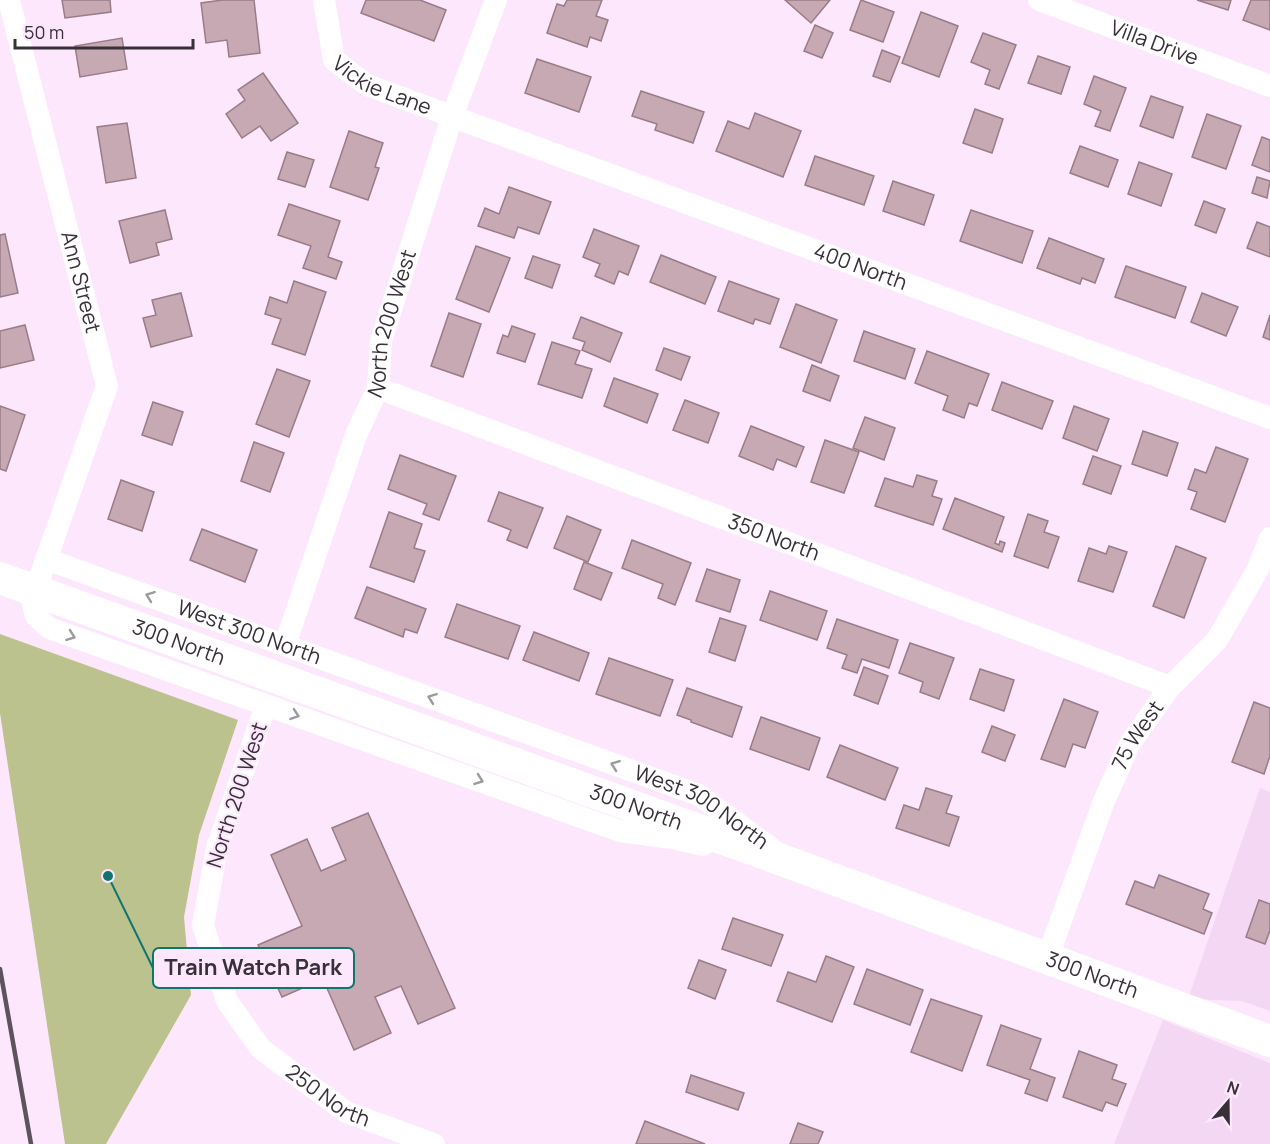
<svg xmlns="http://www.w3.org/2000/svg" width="1270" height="1144" viewBox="0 0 1270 1144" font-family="Manrope,sans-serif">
<rect width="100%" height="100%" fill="#fde7fd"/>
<!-- built -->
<g fill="#f4d8f3">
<polygon points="1260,788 1270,792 1270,1011 1242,1001 1188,999"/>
<polygon points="1163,1020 1270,1063 1270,1144 1114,1144"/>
</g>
<!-- green -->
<polygon fill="#bcc28e" points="0,634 238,720 199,835 184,917 191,995 106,1144 65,1144 0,713"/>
<!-- building -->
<g fill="#c7a9b3" stroke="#997c86" stroke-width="1.5">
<polygon points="62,0 110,0 111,12 65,18"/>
<polygon points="222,0 254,0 260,53 229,57 227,40 206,43 201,3"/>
<polygon points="366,0 420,0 446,10 434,41 361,13"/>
<polygon points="567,0 602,0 596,16 608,20 601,41 590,37 587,47 547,33 557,4 564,6"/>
<polygon points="785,0 830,0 811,23"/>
<polygon points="861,0 894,12 883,42 850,30"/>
<polygon points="1197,0 1231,0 1228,10"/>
<polygon points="1251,0 1270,0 1270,30 1243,20"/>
<polygon points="921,12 958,26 939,77 902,63"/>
<polygon points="815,25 833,33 822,58 804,51"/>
<polygon points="983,33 1016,45 999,89 985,84 990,70 971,62"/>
<polygon points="122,38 127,69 80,77 75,46"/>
<polygon points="882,50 900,57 890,82 873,76"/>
<polygon points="1038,56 1070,67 1061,94 1028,83"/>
<polygon points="537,59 591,77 579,112 525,93"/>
<polygon points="263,73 298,123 271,141 260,126 242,138 226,114 245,100 238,90"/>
<polygon points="1094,76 1126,88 1110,131 1095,126 1101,111 1084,104"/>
<polygon points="641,91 704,112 693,143 655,130 657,124 632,116"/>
<polygon points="1151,96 1183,107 1173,138 1140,126"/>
<polygon points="975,109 1003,119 992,153 963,143"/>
<polygon points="755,113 801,131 783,177 716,151 728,121 749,129"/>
<polygon points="1207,114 1241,126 1226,169 1192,157"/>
<polygon points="127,123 136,178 106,183 97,127"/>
<polygon points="349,131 383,143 375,167 379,168 368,200 330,187"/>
<polygon points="1262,137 1270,140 1270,172 1252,165"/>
<polygon points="1080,146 1118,160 1108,187 1070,173"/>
<polygon points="287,152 314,160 305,187 278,179"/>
<polygon points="815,156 874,176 864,205 805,185"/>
<polygon points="1139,162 1172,174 1161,206 1128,194"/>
<polygon points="1257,177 1270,181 1267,198 1252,193"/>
<polygon points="893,181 934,195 924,225 883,211"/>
<polygon points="509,187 551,202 539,234 518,227 514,238 478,226 485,208 499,214"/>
<polygon points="1204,201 1225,209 1216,233 1195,225"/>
<polygon points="289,204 340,221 328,257 342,262 336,279 303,268 311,246 278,235"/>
<polygon points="165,210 172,239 156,243 159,255 130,263 119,221"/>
<polygon points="971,210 1033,231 1022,263 960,241"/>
<polygon points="1257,222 1270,227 1270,257 1247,248"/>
<polygon points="594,229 639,246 628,275 619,271 614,284 595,276 600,264 583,257"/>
<polygon points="5,234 18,293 0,297 0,235"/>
<polygon points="1049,238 1104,259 1095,283 1082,278 1080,284 1037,268"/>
<polygon points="476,246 510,258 489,312 456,299"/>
<polygon points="661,255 716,277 705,304 650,282"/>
<polygon points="533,256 560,265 552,288 525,278"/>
<polygon points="1126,266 1186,287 1175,318 1115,297"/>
<polygon points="294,281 326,292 305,355 272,344 281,319 265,314 270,297 287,303"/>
<polygon points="729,281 779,299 770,324 755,319 753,324 718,311"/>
<polygon points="181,293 192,336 151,347 143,318 156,315 152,300"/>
<polygon points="1202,293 1238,307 1226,336 1191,322"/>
<polygon points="796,304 837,320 821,363 780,347"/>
<polygon points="449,313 481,324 463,377 431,366"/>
<polygon points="1270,315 1270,340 1263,337"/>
<polygon points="581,317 622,333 610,362 582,350 585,342 573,338"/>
<polygon points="25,325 34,360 0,368 0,331"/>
<polygon points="512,326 535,334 525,362 497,353 503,335 508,337"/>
<polygon points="864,331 915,349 905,379 854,361"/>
<polygon points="552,342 580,351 575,364 592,369 582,398 538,384"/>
<polygon points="664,348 690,357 681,380 656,370"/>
<polygon points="927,351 989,374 977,406 969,403 964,418 943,410 948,396 915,383"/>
<polygon points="812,365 839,376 830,401 803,391"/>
<polygon points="277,369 310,381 289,437 256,424"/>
<polygon points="614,378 658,394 647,423 604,406"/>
<polygon points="1002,382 1053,401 1042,429 992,410"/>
<polygon points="685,400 719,413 708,443 673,430"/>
<polygon points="153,402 183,412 172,445 142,435"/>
<polygon points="0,406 25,415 6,471 0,469"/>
<polygon points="1074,406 1109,419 1097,451 1063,438"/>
<polygon points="865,417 895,428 884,460 853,448"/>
<polygon points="751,426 804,447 796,467 777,459 773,470 739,456"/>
<polygon points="1143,431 1178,443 1167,476 1132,464"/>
<polygon points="825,440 859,452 844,493 811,482"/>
<polygon points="254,442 284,453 270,492 241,481"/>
<polygon points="1216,447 1248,459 1225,522 1191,509 1197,492 1188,489 1195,469 1206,473"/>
<polygon points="400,455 456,476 439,520 423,514 427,504 388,489"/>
<polygon points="1093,456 1121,466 1111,494 1083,484"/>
<polygon points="917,475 937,481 932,496 942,499 933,525 875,506 885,478 913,487"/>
<polygon points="121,480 154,492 142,531 108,519"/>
<polygon points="499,492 543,508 527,548 507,540 511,530 488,521"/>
<polygon points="955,498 1004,517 995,543 999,545 1000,541 1005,543 1002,552 943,529"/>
<polygon points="389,512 422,524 414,548 425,551 414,582 370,567"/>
<polygon points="1028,514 1048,521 1044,532 1059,537 1048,568 1014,556"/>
<polygon points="567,516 601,530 588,562 554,548"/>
<polygon points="202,529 257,550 245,582 190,560"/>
<polygon points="632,540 691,563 675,605 658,598 663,584 622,568"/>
<polygon points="1109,546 1127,552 1113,592 1078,581 1089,548 1106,554"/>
<polygon points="1176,546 1206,558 1184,618 1153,606"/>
<polygon points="584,562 612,573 601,600 574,589"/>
<polygon points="707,569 740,580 730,612 696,601"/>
<polygon points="367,587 426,609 417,633 405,629 403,637 355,618"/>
<polygon points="770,591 827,611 817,640 760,620"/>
<polygon points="457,604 520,626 508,659 445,637"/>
<polygon points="720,618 746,626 735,661 709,652"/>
<polygon points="837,619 898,640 889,668 862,659 857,673 842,668 847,655 827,648"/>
<polygon points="534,632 589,653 579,681 523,660"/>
<polygon points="910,643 954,658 939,699 920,692 923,682 899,673"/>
<polygon points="609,658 673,680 660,716 596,694"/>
<polygon points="864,667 888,676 878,704 854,695"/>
<polygon points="980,669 1014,680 1004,711 970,699"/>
<polygon points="687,688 742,707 732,737 691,722 691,720 677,715"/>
<polygon points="1064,699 1098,712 1085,748 1073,744 1065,767 1041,759"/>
<polygon points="1254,702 1270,708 1270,756 1264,774 1232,762"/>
<polygon points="761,717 820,738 809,770 750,749"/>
<polygon points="992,726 1015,735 1005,761 982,752"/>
<polygon points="840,745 898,768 885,800 827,777"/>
<polygon points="926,788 952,796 946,813 959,817 949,846 896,828 904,805 919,810"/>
<polygon points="368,813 455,1008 418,1024 401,986 375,997 391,1033 354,1050 323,979 282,997 258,945 302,926 271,855 307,839 321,871 346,860 332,828"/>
<polygon points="1159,875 1209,894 1203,909 1212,913 1204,934 1126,904 1135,881 1154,888"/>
<polygon points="1259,900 1270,904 1270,930 1265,944 1246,937"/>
<polygon points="733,918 783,935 771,966 722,949"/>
<polygon points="826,956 854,967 832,1022 777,1001 788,972 816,982"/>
<polygon points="699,960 726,970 715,999 688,988"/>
<polygon points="867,969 923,990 910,1025 854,1004"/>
<polygon points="931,999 982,1016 962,1071 911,1052"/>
<polygon points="1001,1025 1041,1039 1030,1069 1055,1078 1047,1101 1025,1093 1030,1080 987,1065"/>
<polygon points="1079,1051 1117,1065 1112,1079 1126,1084 1117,1106 1106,1102 1102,1111 1063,1097"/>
<polygon points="691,1075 744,1093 738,1110 686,1092"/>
<polygon points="645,1121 705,1144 636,1144"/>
<polygon points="798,1123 823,1132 818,1144 790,1144"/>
</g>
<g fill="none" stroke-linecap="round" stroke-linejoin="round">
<!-- street -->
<g stroke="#fff" stroke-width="22">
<path id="s1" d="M9,0l98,386 -75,214 4,16 13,12 571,203 52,7 31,7"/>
<path id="s2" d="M324,0l10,60 33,25 903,333"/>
<path id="s3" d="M1039,0l231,86"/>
<path id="s4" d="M378,388l792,299"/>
<path id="s5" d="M46,559l653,236 73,54"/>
<path id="s6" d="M285,645l71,-210 22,-47 3,-47 71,-224 44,-117"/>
<path id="s7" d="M266,705l-49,143 -14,77 24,76 34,48 85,63 88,32"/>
<path id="s8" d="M1047,959l57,-158 25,-56 41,-58 47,-47 41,-71 12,-31"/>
</g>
<!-- secondary -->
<path stroke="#fff" stroke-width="32" id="s9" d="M0,578l793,286 477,177"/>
<!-- rail -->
<polyline stroke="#5d535d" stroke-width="4.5" points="0,969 31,1144"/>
</g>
<!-- one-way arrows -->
<defs><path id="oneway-chevron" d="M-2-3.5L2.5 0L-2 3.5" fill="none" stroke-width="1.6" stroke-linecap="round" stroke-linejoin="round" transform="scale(1.5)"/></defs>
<g stroke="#9c989c">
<use href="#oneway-chevron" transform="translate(150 596) rotate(-160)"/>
<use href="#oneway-chevron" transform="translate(71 636) rotate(20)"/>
<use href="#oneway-chevron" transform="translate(432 698) rotate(-160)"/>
<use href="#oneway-chevron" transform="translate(295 715) rotate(19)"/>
<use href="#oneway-chevron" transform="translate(615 765) rotate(-160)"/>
<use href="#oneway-chevron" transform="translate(479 780) rotate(20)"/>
</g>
<g text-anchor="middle" stroke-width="4.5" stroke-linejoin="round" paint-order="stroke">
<!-- street labels -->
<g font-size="21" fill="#383038" stroke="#fde7fd">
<text dy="7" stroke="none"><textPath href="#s3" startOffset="123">Villa Drive</textPath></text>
<text dy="7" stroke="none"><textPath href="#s2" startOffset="116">Vickie Lane</textPath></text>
<text dy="7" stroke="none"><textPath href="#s2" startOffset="628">400 North</textPath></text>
<text dy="7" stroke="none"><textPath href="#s1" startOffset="291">Ann Street</textPath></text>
<text dy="7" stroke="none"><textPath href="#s6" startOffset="340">North 200 West</textPath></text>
<text dy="7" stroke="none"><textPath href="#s4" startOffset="423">350 North</textPath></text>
<text dy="7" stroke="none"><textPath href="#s5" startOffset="216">West 300 North</textPath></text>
<text dy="7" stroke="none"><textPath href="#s9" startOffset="190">300 North</textPath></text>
<text dy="7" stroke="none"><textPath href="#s8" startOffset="242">75 West</textPath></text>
<text transform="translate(237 795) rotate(-72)" y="7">North 200 West</text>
<text dy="7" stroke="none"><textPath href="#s9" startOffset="676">300 North</textPath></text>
<text dy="7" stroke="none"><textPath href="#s5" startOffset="702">West 300 North</textPath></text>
<text dy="7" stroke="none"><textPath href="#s9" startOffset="1162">300 North</textPath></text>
<text dy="7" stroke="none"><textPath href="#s7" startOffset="450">250 North</textPath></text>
</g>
</g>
<!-- callouts -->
<path fill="none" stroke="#0f766e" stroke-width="2" d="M108 876L153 968"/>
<circle fill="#0f766e" stroke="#fde7fd" stroke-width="2" cx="108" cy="876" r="6"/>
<rect fill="#fde7fd" stroke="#0f766e" stroke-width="2" x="153" y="948" width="201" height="40" rx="6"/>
<g font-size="22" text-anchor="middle" font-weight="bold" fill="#383038">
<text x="253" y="975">Train Watch Park</text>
</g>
<!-- north arrow -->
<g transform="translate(1228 1102) rotate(20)" stroke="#fde7fd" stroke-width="4.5" paint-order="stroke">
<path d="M0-4.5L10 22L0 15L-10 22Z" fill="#383038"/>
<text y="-9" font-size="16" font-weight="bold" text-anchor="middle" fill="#383038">N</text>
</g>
<!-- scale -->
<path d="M15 39v9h178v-9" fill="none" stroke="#383038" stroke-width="3"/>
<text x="24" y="39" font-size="18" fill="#383038" stroke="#fde7fd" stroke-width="4.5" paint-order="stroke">50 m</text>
</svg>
